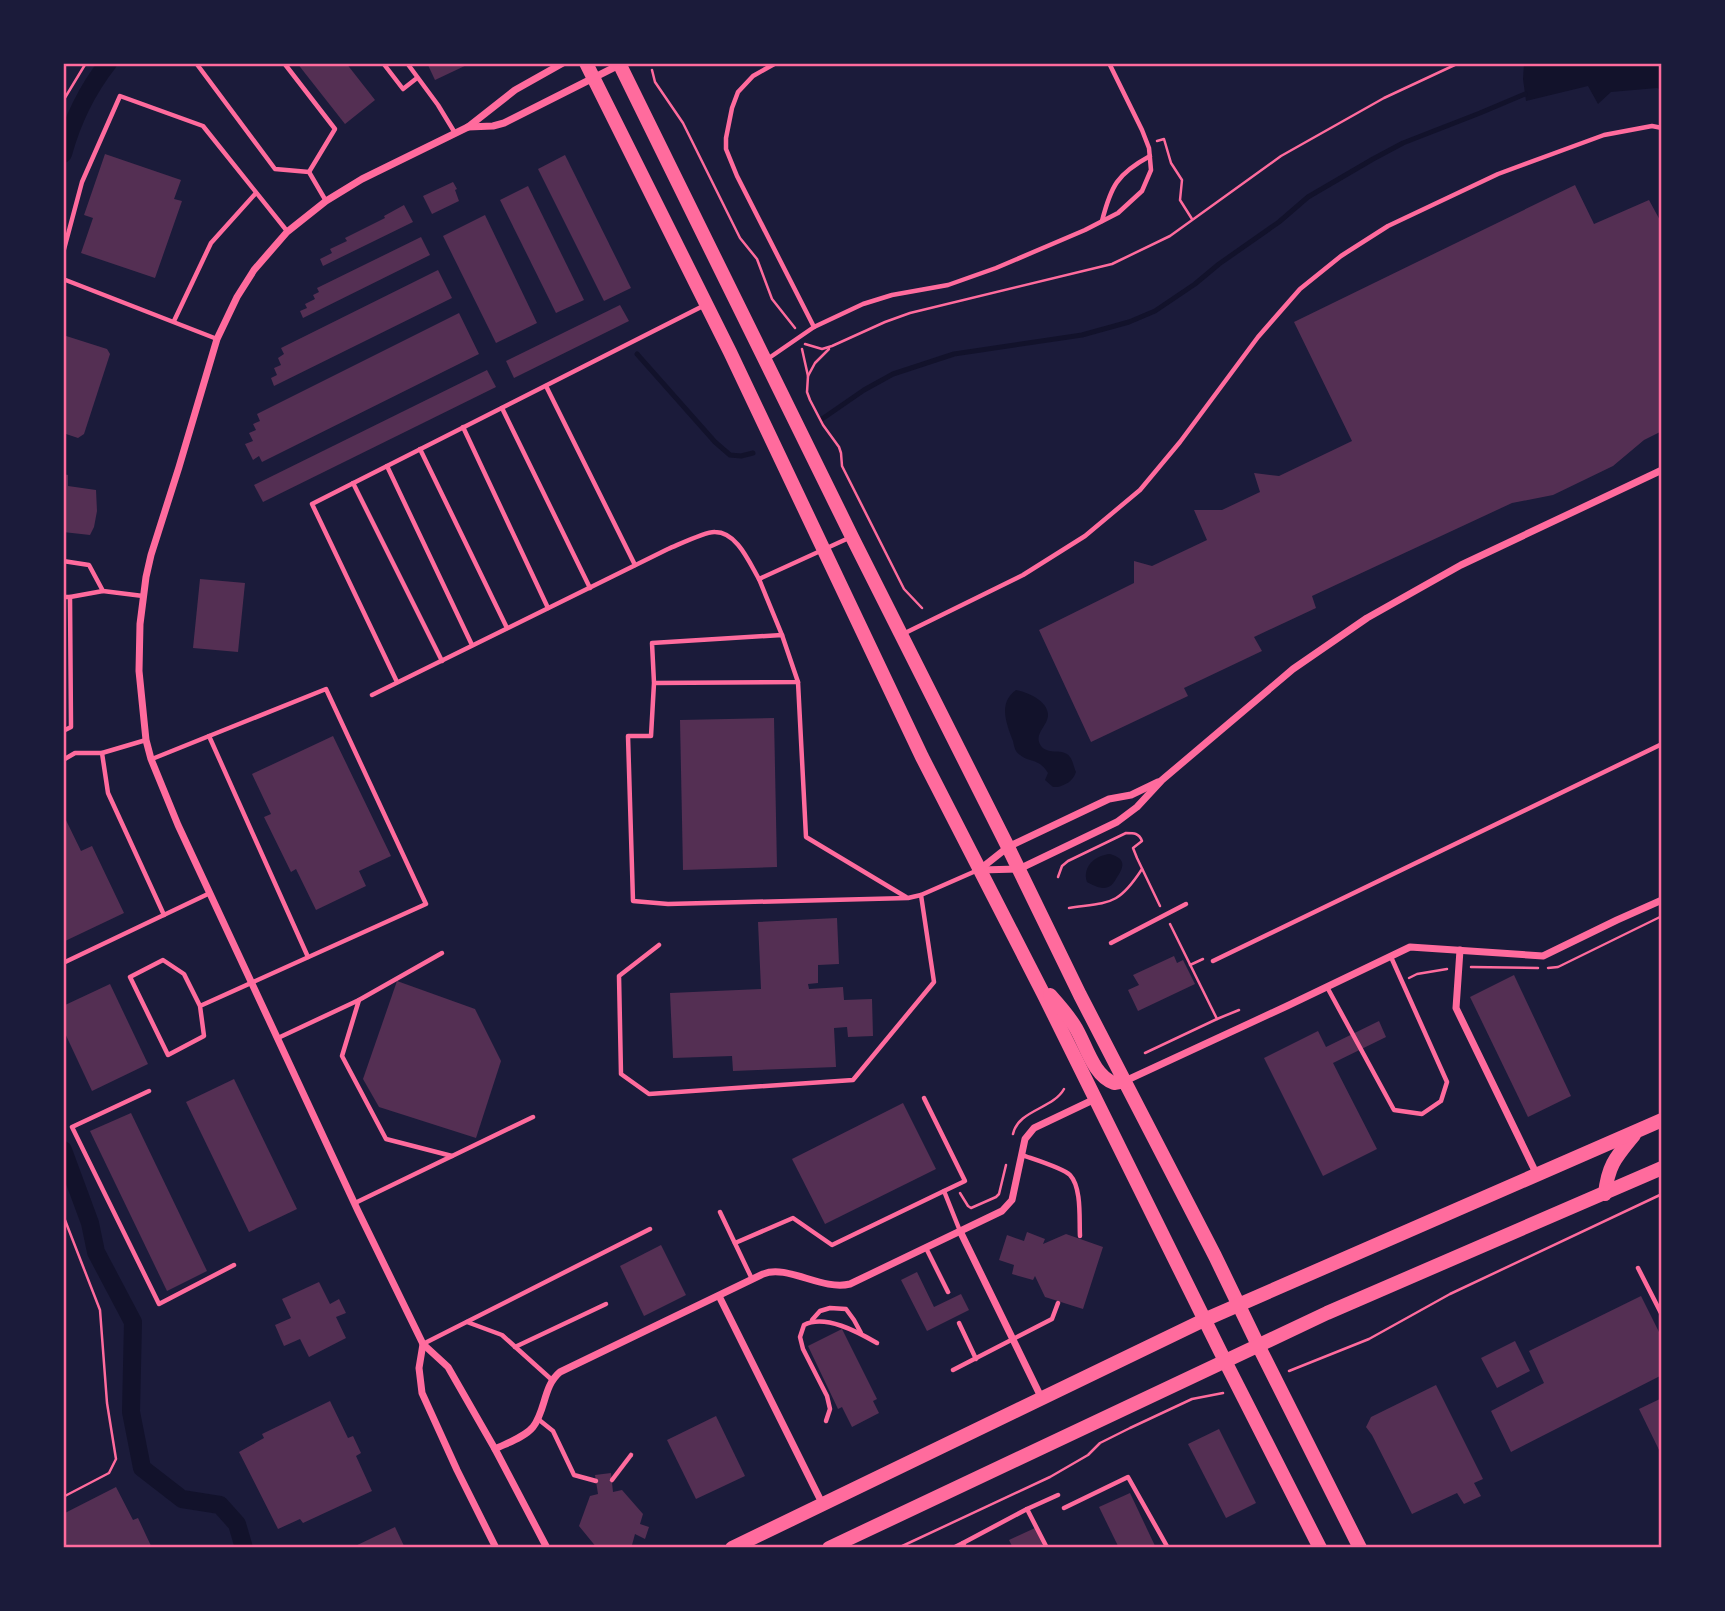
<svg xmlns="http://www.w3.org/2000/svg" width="1725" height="1611" viewBox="0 0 1725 1611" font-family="'Source Sans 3',sans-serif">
<rect width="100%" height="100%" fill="#1b1b3a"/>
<!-- water -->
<g fill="#12122b">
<polygon points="1524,63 1662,63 1662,90 1657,88 1611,92 1598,104 1588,86 1526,101 1523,79"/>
<path d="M1016,690c11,2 33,11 32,26 -1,11 -15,18 -7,30 8,10 22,1 29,11 3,4 4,11 6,15 -4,10 -9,12 -18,15h-5l-8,-7 3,-7c-9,-15 -18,-10 -28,-18 -5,-3 -6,-9 -7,-14 -7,-18 -15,-38 3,-51z"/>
<path d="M1110,854c17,5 14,13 6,25 -2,3 -4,7 -8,8 -7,3 -15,-2 -21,-5 -5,-15 8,-27 23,-28z"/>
</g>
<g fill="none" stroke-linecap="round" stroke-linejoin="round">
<!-- stream -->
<g stroke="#12122b" stroke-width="5">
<polyline points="637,354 715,442 730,455 741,456 753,453"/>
<polyline points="822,419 864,390 893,374 954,354 1082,335 1129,322 1155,311 1195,284 1219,264 1279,222 1308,197 1373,159 1403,143 1480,113 1525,94"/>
</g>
<!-- canal -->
<g stroke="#12122b" stroke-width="18">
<path d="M63,154c9,-33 24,-64 45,-91"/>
<polyline points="63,1150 90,1223 96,1252 133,1322 131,1412 142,1468 182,1499 220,1505 237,1524 244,1548"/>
</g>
</g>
<!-- building -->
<g fill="#542f53">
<polygon points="297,63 346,63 375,100 345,124"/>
<polygon points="427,63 471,63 435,80"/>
<polygon points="105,154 181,180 174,199 182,201 155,278 81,253 93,218 84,215"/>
<polygon points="565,155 631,288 604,301 538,169"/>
<polygon points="453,182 457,189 455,190 459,201 432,214 423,196"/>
<polygon points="1575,185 1594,224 1649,200 1662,224 1662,431 1644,440 1613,466 1553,495 1512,503 1312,596 1316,608 1254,637 1262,651 1184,688 1188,696 1091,742 1039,630 1134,583 1134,561 1152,566 1207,540 1194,510 1222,510 1260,492 1254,473 1279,476 1352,441 1294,322"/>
<polygon points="528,186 584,300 556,313 500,200"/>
<polygon points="404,205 413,222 323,266 320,259 332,253 330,249 347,241 345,238 385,218 384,216"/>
<polygon points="485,215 537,323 496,343 443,236"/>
<polygon points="421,237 430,255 303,318 300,311 307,308 305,304 315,299 313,295 319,292 317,288"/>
<polygon points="438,270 452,298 274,386 271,378 277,375 274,368 281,365 278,358 284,354 281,348"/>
<polygon points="620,305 629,321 514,378 506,361"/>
<polygon points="459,313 479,354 262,462 259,456 253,460 245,444 253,441 249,433 256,430 253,424 260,421 257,414"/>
<polygon points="63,335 107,349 110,354 84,434 78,438 63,433"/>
<polygon points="487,370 496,387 263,502 254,485"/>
<polygon points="63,474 68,475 68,486 96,490 97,511 94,527 90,535 63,532"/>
<polygon points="200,579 245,583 238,652 193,648"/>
<polygon points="774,718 777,867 683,870 680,720"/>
<polygon points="333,736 391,856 359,871 366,886 316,910 296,869 291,872 264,817 271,814 252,774"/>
<polygon points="63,814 81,851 92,846 124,913 63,942"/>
<polygon points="837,918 839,964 818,965 818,983 808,984 809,989 843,987 844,1000 872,999 873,1036 848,1037 847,1027 834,1028 836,1067 733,1071 732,1056 673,1058 670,993 761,989 758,922"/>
<polygon points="1174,956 1177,963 1183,960 1195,984 1138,1011 1128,990 1139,985 1133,975"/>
<polygon points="1514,975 1571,1096 1528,1117 1470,997"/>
<polygon points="397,981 475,1009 501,1061 476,1138 379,1107 363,1079"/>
<polygon points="110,984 148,1064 92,1091 63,1029 63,1006"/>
<polygon points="1379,1021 1386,1037 1333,1063 1377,1149 1323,1176 1264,1058 1318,1031 1326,1047"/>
<polygon points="234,1079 297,1209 249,1232 186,1102"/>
<polygon points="903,1103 936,1169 825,1224 792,1159"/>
<polygon points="131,1113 207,1271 167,1291 90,1131"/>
<polygon points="1027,1232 1045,1239 1043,1244 1066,1234 1103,1247 1083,1309 1045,1297 1035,1276 1033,1280 1012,1274 1014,1265 999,1260 1007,1235 1024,1241"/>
<polygon points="661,1245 686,1295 644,1316 620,1266"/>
<polygon points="917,1272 934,1307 961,1294 969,1310 927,1331 901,1280"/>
<polygon points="319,1282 330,1304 339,1299 346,1313 336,1317 346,1338 309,1357 300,1339 284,1346 275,1325 291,1318 282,1299"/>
<polygon points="1641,1296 1662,1338 1662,1375 1511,1452 1491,1411 1544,1383 1529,1351"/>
<polygon points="842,1329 877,1399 873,1401 879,1413 852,1427 842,1407 838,1409 808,1346"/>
<polygon points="1515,1341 1530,1371 1497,1388 1481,1358"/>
<polygon points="1436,1385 1483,1479 1474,1483 1481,1496 1464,1504 1457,1493 1412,1514 1372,1435 1366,1427 1371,1417"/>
<polygon points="1662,1398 1662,1456 1639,1409"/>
<polygon points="330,1401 348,1438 353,1436 361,1453 356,1456 372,1491 303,1523 300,1519 278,1529 239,1452 264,1438 262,1434"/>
<polygon points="716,1416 745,1476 696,1499 667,1440"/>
<polygon points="1219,1429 1256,1503 1226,1518 1188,1444"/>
<polygon points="611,1473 613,1492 622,1490 643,1514 640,1524 649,1527 645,1539 635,1534 632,1545 616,1548 597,1548 579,1526 590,1496 598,1494 595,1475"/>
<polygon points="116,1487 133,1520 138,1518 152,1548 63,1548 63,1514"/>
<polygon points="1130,1493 1156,1548 1119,1548 1099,1507"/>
<polygon points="395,1527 405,1548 351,1548"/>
<polygon points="1035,1528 1044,1548 1013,1548 1009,1540"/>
</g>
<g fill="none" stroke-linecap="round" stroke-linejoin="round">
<!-- path -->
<g stroke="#ff6b9d" stroke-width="2.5">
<polyline points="652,70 655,82 683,123 740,238 757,259 772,299 795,328"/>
<polyline points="63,101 86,63"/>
<polyline points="1157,141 1164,139 1171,163 1182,180 1180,200 1192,219"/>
<polyline points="805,344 822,349 832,346 885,322 910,313 1112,264 1170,236 1281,156 1384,98 1459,63"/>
<polyline points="802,349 808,376 807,392 810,400 823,425 839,447 841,453 842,466 904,589 922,608"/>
<polyline points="808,376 815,363 829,349"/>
<path d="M1058,877l4,-11 6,-5 58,-28c8,0 13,0 16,8l-9,7 4,10 23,48"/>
<path d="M1069,908c41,-6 49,-2 73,-39"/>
<polyline points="1190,965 1203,959"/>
<polyline points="1471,967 1538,968"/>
<polyline points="1548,968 1558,967 1662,916"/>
<polyline points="1409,978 1417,974 1447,969"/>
<polyline points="1217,1019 1239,1010"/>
<polyline points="1145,1053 1217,1019 1170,924"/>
<path d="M1013,1134c5,-24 40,-25 51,-45"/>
<polyline points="960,1193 968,1206 971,1208 996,1197 999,1194 1006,1165"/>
<polyline points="63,1215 100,1310 107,1403 116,1459 109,1473 63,1497"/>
<polyline points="1289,1371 1369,1339 1450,1294 1662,1194"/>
<polyline points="898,1548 1050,1477 1088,1455 1100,1443 1130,1428 1192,1399 1223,1393"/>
</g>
<!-- service -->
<g stroke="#ff6b9d" stroke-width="4.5">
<polyline points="196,63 275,169 309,172 326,201"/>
<polyline points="284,63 335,129 309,172"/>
<polyline points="383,63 403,89 417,78"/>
<polyline points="407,63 438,105 455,133"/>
<polyline points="776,63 753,76 738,92 732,108 726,138 726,149 737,176 814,327"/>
<path d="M1102,221c9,-35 15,-47 48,-65"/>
<polyline points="63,253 82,182 120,96 203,126 287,231"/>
<polyline points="63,279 217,339"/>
<polyline points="174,321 211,243 256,193"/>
<polyline points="769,358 814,327 863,304 892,295 948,285 996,268 1085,230 1118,213 1142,191 1151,170 1149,148 1142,130 1109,63"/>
<polyline points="546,386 635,565"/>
<polyline points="502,408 590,588"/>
<polyline points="463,427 548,608"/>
<polyline points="420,449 507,628"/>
<polyline points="387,466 472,645"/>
<polyline points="353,483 442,661"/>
<polyline points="63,561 89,565 103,591 143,596"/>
<polyline points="63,597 70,597 103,591"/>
<polyline points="903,634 1023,575 1085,536 1140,490 1180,442 1258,337 1300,289 1341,256 1388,226 1498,174 1604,135 1652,126 1662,128"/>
<polyline points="782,635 759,579 851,537"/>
<polyline points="397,682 312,504 703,306"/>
<polyline points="798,682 806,837 906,897"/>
<polyline points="654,683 652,643 782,635 798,682 654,683 651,736 628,736 633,901 668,904 908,898 921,895 978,870"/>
<path d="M372,695l296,-146c10,-4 38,-18 47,-17 22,0 34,30 44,47"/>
<polyline points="63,731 71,727 70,597"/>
<polyline points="209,736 308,957"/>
<polyline points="102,753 108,793 164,915"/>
<polyline points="152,759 326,689 426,904 200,1006 184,974 163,960 130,977 168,1055 204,1036 200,1006"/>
<polyline points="63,760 75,753 102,753 146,740"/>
<polyline points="1111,943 1186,904"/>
<polyline points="659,945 619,976 621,1074 649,1094 853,1080 934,982 921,895"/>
<polyline points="1213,961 1662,744"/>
<polyline points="63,963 210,893"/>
<polyline points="1327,987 1394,1110 1422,1114 1441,1101 1447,1082 1391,957"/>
<polyline points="359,1000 442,953"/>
<polyline points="278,1038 359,1000 342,1056 386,1139 452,1156"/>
<polyline points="149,1091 72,1127 159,1304 234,1265"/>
<polyline points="924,1098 965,1181 944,1191"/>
<path d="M1022,1155c11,4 41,13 48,20 12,13 9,44 10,61"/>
<polyline points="355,1203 533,1117"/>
<polyline points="720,1212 752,1279"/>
<polyline points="735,1243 793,1218 832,1245 944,1191 960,1231"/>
<polyline points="926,1248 948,1292"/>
<polyline points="1638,1268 1662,1315"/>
<polyline points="812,1320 820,1311 830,1308 846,1309 854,1320 861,1333"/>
<polyline points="467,1322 502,1335 552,1380"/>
<polyline points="959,1323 976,1359"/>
<polyline points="423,1344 650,1229"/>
<polyline points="515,1347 606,1304"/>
<polyline points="953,1370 1052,1319 1058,1303"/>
<polyline points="538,1419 553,1431 574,1475 596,1481"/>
<path d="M826,1421l4,-12 -3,-13 -24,-47 -3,-12 4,-12c21,-11 54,7 73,18"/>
<polyline points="612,1480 631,1455"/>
<polyline points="1064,1508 1128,1477 1168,1548"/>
<polyline points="1027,1509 1047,1548"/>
<polyline points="953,1548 963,1543"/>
<polyline points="965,1548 963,1543 1027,1509 1058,1495"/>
</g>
<!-- minor -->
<g stroke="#ff6b9d" stroke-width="7">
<polyline points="468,127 493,126 504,123 621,64"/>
<polyline points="979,870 1008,847 1109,799 1131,795 1158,782"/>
<polyline points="980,870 1019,869 1117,822 1137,807 1162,780 1293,669 1367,618 1461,565 1662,470"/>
<polyline points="1460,950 1456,1008 1537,1175"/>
<polyline points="1125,1081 1287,1006 1410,947 1543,956 1617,920 1662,900"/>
<polyline points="960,1231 1042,1399"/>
<polyline points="719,1296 823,1505"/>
<polyline points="423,1344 419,1368 422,1393 457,1470 496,1548"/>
<path d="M495,1449c12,-6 30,-12 38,-22 13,-17 10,-41 27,-55l203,-98c24,-10 59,17 87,10l152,-73 10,-11 13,-61 9,-11 61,-29"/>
<polyline points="547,1548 495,1449 448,1367 423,1344 358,1211 178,825 151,759 146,740 139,671 140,624 146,577 151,555 179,467 217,339 237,297 254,270 287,232 326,201 362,179 468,127 515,90 563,63"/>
</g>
<!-- secondary -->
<g stroke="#ff6b9d" stroke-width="14">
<polyline points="586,63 730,352 922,757 1044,995 1225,1361 1320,1548"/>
<polyline points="619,63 852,537 1008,847 1080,995 1215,1256 1258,1345 1360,1548"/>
<path d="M1050,995c8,9 17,19 24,30 12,18 18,50 40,58l11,-2"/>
</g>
<!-- primary -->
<g stroke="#ff6b9d" stroke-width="14">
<path d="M1605,1194c3,-29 11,-37 29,-59"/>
<polyline points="732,1548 1204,1320 1662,1120"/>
<polyline points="829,1548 1327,1313 1662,1168"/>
</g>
</g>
<!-- border -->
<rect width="1725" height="1611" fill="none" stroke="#1b1b3a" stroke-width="130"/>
<rect x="65" y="65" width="1595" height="1481" fill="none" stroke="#ff6b9d" stroke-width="2.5"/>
</svg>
